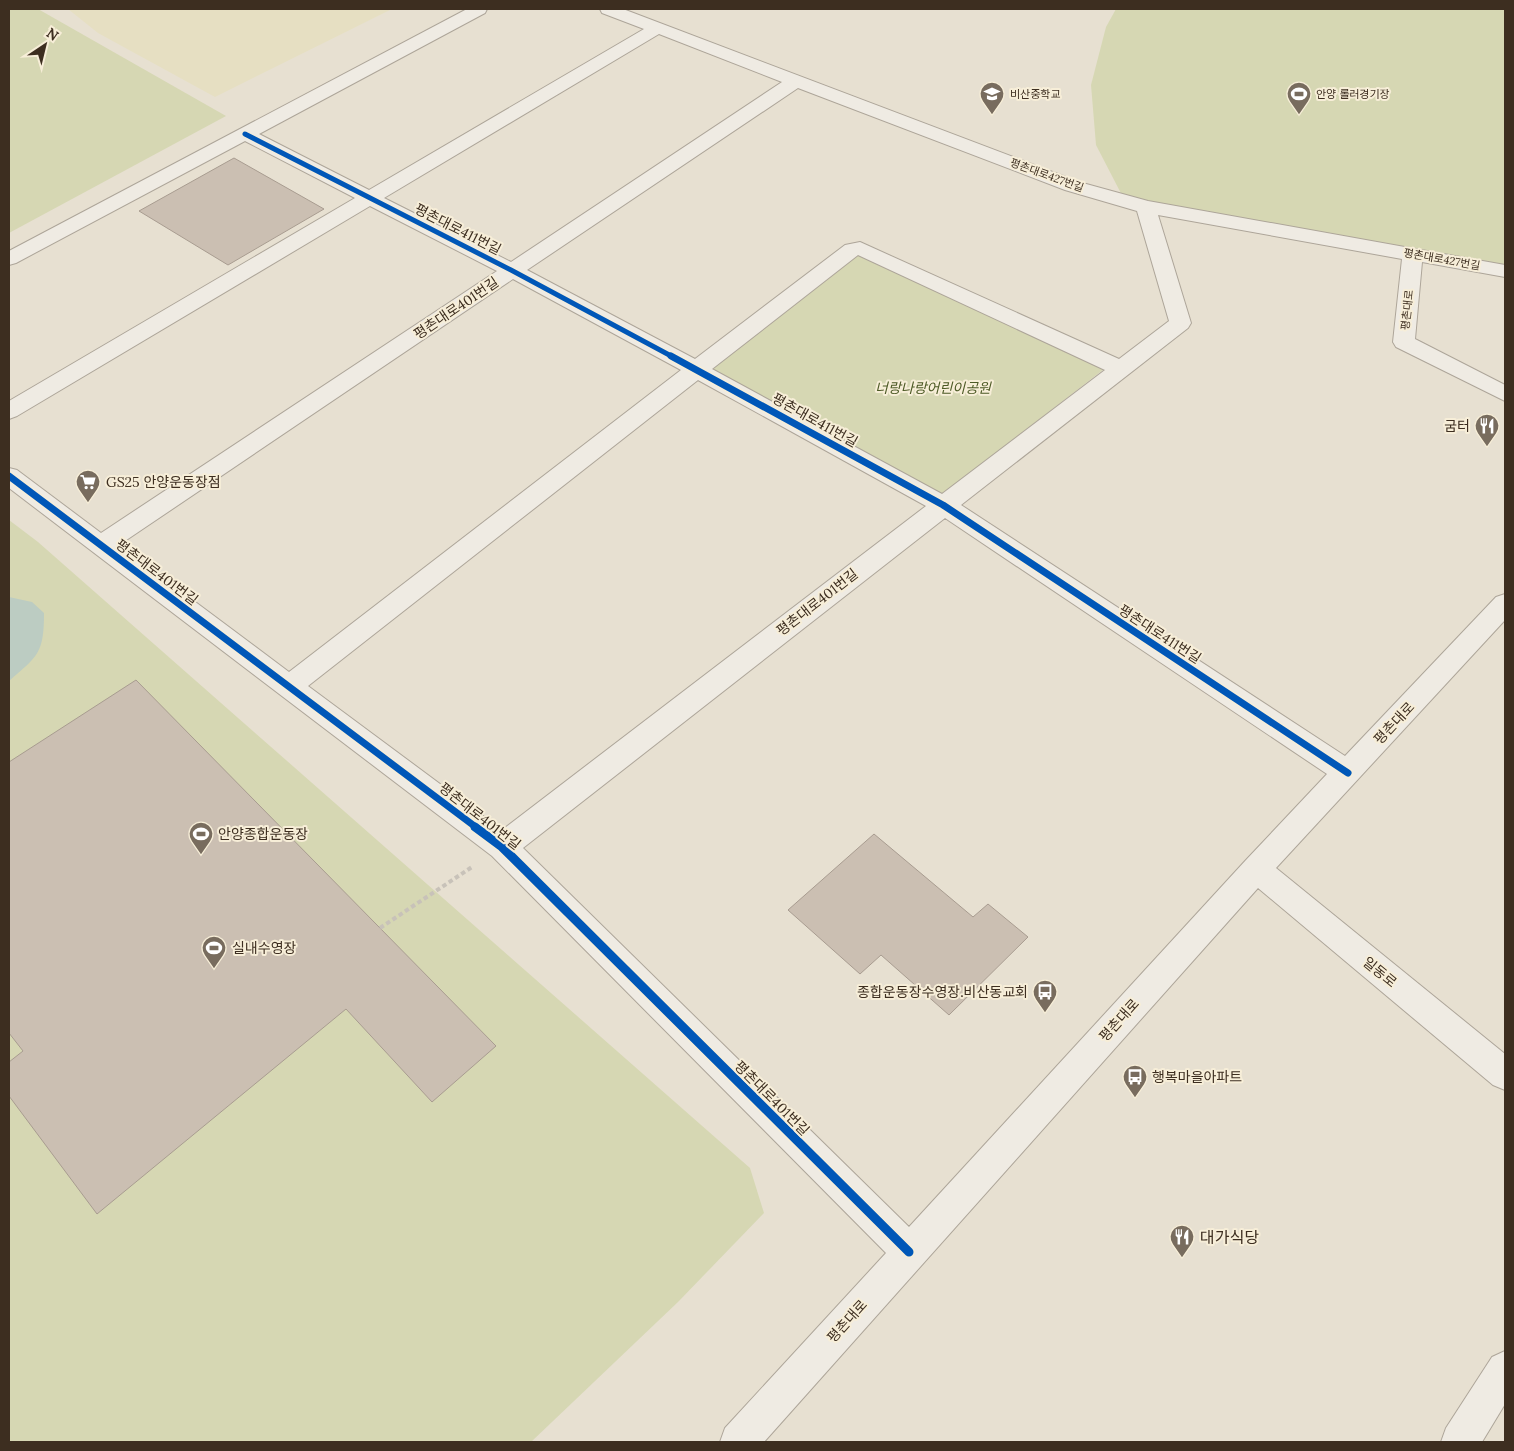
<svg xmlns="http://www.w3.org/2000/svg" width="1514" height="1451" viewBox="0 0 1514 1451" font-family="Lora,'Noto Sans KR',serif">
<rect width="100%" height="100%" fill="#e7e0d1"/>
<!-- farmland -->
<polygon fill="#e6dfc2" points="68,9 392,9 215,97 98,33"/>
<!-- green -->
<g fill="#d6d7b3">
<polygon points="9,9 38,9 226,116 9,233"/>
<polygon points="1116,9 1505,9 1505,271 1127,205 1096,145 1091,85 1106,27"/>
<polygon points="857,255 1104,369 942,495 708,367"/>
<polygon points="9,520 38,542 750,1168 764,1213 678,1302 531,1442 9,1442"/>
</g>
<!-- water -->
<path fill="#bcccc2" d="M9,597l23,5 12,11c0,40 -6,43 -35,68z"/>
<!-- building -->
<g fill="#cbbfb2" stroke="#a89c90">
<polygon points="234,158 324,209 228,265 139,211"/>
<polygon points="136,680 496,1046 432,1102 346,1009 97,1214 9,1096 9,1062 23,1051 9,1033 9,762"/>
<polygon points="874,834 973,917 988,904 1028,937 949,1015 881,955 860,974 788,910"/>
</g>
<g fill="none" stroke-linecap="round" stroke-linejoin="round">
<defs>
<g id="minor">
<path d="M467,9h20l-2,4 -226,121 110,56 275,-161 -42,-16 -2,-4h23l456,173 69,19 357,64v12l-83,-15 -7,77 90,46v16l-109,-54 -3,-5 9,-83 -244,-44 33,108 -3,5 -227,177 384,251 151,-159 9,-3v26l-229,248 229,186v36l-12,-5 -235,-197 -494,554h-44l5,-14 161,-175 -394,-397 -483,-368v-20l8,2 84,63 396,-262 -127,-65 -353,210 -8,3v-18l346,-203 -110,-57 -229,122 -7,2v-14zM659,34l123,48 -271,180 -127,-64zM798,88l267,102 72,21 32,110 -50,38 -259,-117 -15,3 -150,114 -168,-89zM858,255l247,115 -163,124 -230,-125zM513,279l168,91 -392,302 -170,-127zM698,380l228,126 -424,324 -194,-144zM945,518l382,256 -81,86 -337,367 -386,-379z"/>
<polygon points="1505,1351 1505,1404 1482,1442 1441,1442 1446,1428 1492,1357"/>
</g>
</defs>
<!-- minor casing -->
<use href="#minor" stroke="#ada599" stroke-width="2"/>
<!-- path -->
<polyline stroke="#c8c2b9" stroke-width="4" stroke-dasharray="4.5 3" stroke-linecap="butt" points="380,928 472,867"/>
<!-- minor -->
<use href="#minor" fill="#efebe3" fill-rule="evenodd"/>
<defs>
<polyline id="cycleway-far2" points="245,134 511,270 673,357"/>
<g id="cycleway-far1">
<polyline points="671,356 943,505 1348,773"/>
<polyline points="9,476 477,828"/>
</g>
<polyline id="cycleway" points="475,827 502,847 909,1252"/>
</defs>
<!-- cycleway-far2 casing -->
<use href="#cycleway-far2" stroke="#f7eed8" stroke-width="7"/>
<!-- cycleway-far1 casing -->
<use href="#cycleway-far1" stroke="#f7eed8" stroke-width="10"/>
<!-- cycleway casing -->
<use href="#cycleway" stroke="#f7eed8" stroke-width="12"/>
<!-- cycleway-far2 -->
<use href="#cycleway-far2" stroke="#0057b8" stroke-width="5"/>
<!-- cycleway-far1 -->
<use href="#cycleway-far1" stroke="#0057b8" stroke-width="7"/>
<!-- cycleway -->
<use href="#cycleway" stroke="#0057b8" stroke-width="9"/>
</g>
<!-- icons -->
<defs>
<symbol id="school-pin" viewBox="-11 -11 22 30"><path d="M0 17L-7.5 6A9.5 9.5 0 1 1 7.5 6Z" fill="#786c5e" stroke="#f7eed8"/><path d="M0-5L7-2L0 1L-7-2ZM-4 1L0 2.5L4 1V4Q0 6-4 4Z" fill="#fff"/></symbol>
<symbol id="stadium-pin" viewBox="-11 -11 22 30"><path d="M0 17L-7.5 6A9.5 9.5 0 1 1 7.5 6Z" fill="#786c5e" stroke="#f7eed8"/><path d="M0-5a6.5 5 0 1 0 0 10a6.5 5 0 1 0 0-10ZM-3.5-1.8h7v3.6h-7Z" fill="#fff"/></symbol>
<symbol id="restaurant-pin" viewBox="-11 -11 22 30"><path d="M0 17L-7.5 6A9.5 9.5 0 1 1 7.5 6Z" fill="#786c5e" stroke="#f7eed8"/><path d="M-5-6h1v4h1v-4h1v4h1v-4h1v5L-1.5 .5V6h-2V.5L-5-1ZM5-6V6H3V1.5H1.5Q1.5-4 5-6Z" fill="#fff"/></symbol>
<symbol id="supermarket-pin" viewBox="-11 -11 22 30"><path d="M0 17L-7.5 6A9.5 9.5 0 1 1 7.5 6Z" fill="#786c5e" stroke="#f7eed8"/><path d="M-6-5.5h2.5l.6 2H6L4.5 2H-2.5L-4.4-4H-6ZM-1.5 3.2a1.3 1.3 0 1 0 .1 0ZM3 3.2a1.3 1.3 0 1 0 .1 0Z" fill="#fff"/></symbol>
<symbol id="bus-pin" viewBox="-11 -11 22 30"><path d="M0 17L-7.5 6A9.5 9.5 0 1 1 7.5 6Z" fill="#786c5e" stroke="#f7eed8"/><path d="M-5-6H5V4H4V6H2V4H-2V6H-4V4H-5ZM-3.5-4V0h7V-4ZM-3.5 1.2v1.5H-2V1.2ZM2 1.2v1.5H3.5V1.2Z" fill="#fff"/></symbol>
</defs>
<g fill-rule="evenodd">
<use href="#school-pin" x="978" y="80" width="28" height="38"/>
<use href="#stadium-pin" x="1285" y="80" width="28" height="38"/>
<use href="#restaurant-pin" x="1473" y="412" width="28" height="38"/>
<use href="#supermarket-pin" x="74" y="468" width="28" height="38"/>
<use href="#stadium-pin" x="187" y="820" width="28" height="38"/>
<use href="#stadium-pin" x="200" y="934" width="28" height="38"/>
<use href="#bus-pin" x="1031" y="978" width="28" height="38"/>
<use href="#bus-pin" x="1121" y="1063" width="28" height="38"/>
<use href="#restaurant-pin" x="1168" y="1223" width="28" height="38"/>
</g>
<g text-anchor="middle" stroke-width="4" stroke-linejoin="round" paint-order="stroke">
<!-- far-poi labels -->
<g font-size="11" fill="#3d2e20" stroke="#f7eed8" text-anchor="start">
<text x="1010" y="98">비산중학교</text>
<text x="1316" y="98">안양 롤러경기장</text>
</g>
<!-- far-street labels -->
<g font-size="11" fill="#3d2e20" stroke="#f7eed8">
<text transform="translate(1047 175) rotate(20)" y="4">평촌대로427번길</text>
<text transform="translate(1442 259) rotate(10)" y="4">평촌대로427번길</text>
<text transform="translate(1407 310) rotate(-84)" y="4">평촌대로</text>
</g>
<!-- street labels -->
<g font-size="14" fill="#3d2e20" stroke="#f7eed8">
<text transform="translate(458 229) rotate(27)" y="5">평촌대로411번길</text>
<text transform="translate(456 308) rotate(-34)" y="5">평촌대로401번길</text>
<text transform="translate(815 420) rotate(29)" y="5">평촌대로411번길</text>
<text transform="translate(157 572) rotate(37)" y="5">평촌대로401번길</text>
<text transform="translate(817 602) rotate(-38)" y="5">평촌대로401번길</text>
<text transform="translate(1160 634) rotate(33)" y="5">평촌대로411번길</text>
<text transform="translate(1394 723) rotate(-47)" y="5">평촌대로</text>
<text transform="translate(480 816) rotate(38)" y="5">평촌대로401번길</text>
<text transform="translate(1380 972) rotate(39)" y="5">일동로</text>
<text transform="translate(1119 1020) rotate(-48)" y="5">평촌대로</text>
<text transform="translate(772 1098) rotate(45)" y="5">평촌대로401번길</text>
<text transform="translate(847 1321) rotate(-48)" y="5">평촌대로</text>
</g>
<!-- park labels -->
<g font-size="14" font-style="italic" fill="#4d5a26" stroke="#f7eed8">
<text x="933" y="393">너랑나랑어린이공원</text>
</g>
<!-- poi labels -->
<g font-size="14" fill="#3d2e20" stroke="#f7eed8" text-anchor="start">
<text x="1470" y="431" text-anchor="end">굼터</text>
<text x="106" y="487">GS25 안양운동장점</text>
<text x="218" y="839">안양종합운동장</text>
<text x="232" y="953">실내수영장</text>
<text x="1028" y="997" text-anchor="end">종합운동장수영장.비산동교회</text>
<text x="1152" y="1082">행복마을아파트</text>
</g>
<!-- near-poi labels -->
<g font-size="16" fill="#3d2e20" stroke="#f7eed8" text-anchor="start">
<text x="1200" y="1243">대가식당</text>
</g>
</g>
<!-- border -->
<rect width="1514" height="1451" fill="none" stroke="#3d2e20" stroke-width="20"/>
<!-- north arrow -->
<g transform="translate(45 45) rotate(35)" stroke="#f7eed8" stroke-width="4" paint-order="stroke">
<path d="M0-4L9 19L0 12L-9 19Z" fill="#3d2e20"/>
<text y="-8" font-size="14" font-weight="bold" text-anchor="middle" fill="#3d2e20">N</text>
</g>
</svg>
